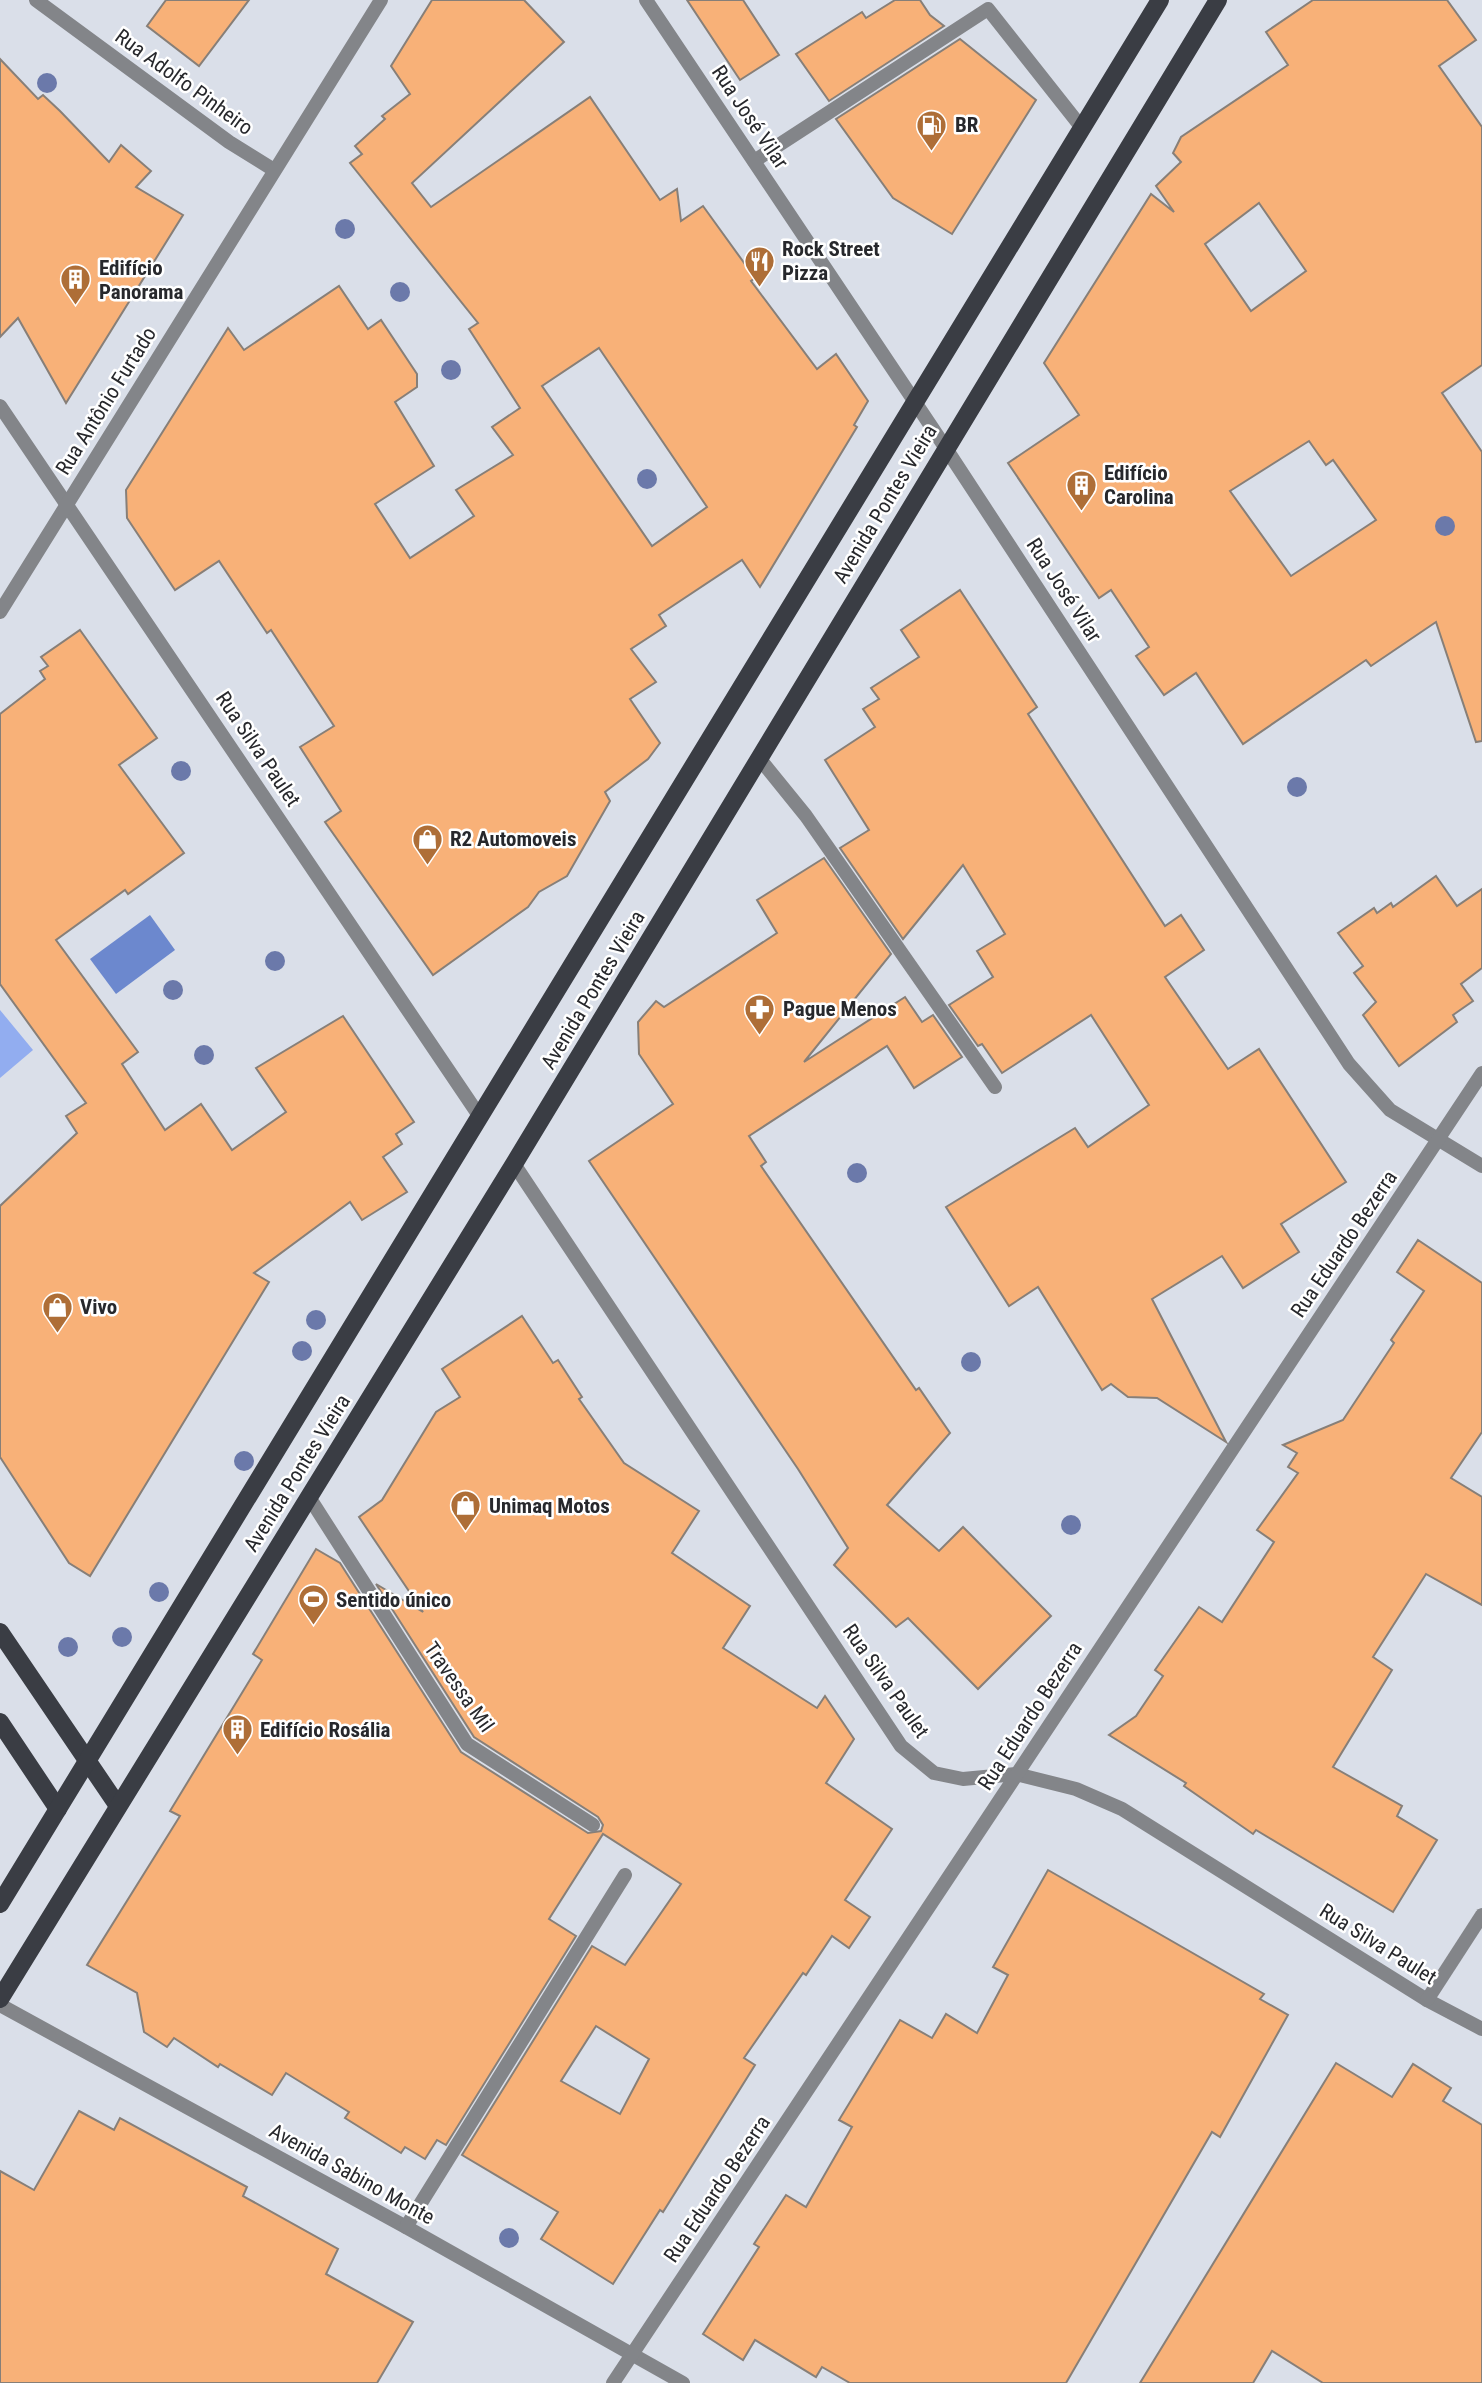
<svg xmlns="http://www.w3.org/2000/svg" width="1482" height="2383" viewBox="0 0 1482 2383" font-family="'Roboto Condensed',sans-serif">
<rect width="100%" height="100%" fill="#dadfe9"/>
<!-- green -->
<polygon fill="#92adf0" points="0,1010 33,1050 0,1078"/>
<!-- water -->
<polygon fill="#6c88ce" points="150,915 175,950 116,994 90,959"/>
<!-- building -->
<g fill="#f8b178" stroke="#877f78" stroke-width="2" fill-rule="evenodd">
<polygon points="166,0 249,0 199,66 147,26"/>
<path d="M432,0h92l40,42 -152,141 19,24 159,-110 70,103 17,-11 4,32 22,-15 52,72 -4,3 66,88 19,-15 32,47 -14,24 3,2 -97,160 -18,-27 -83,55 7,11 -35,23 25,33 -26,17 30,44 -12,16 -43,33 5,9 -43,75 -28,16 -11,15 -95,68 -108,-153 16,-11 -41,-64 34,-21 -63,-96 -4,3 -48,-72 -44,29 -48,-72 -1,-28 102,-162 16,22 95,-64 29,43 13,-9 36,54v13l-22,15 39,64 -59,38 35,54 64,-42 -18,-26 57,-35 -21,-28 28,-19 -51,-79 9,-6 -128,-160 12,-9 -7,-8 30,-27 -3,-3 28,-22 -19,-28zM599,348l108,159 -55,39 -110,-160z"/>
<polygon points="687,0 743,0 779,55 740,80"/>
<polygon points="895,0 920,0 930,15 944,26 829,101 796,54 862,12 866,18"/>
<path d="M1313,0h134l29,40 -37,26 43,61v238l-40,28 40,59v289l-6,1 -40,-120 -65,44 -5,-6 -123,84 -47,-71 -32,22 -28,-39 13,-9 -38,-57 -12,8 -91,-135 71,-48 -35,-52 107,-169 23,18 -18,-26 25,-24 -8,-9 8,-16 107,-72 -22,-33zM1259,203l47,68 -55,40 -46,-67zM1309,441l17,24 7,-5 43,60 -85,56 -61,-85z"/>
<polygon points="960,39 1036,100 952,234 893,198 836,119"/>
<polygon points="0,59 38,99 43,95 60,111 109,162 121,145 151,171 136,187 183,215 66,403 18,318 0,337"/>
<polygon points="960,590 1037,707 1028,714 1165,926 1181,915 1204,950 1165,977 1228,1069 1259,1049 1346,1182 1281,1224 1299,1252 1243,1288 1222,1256 1152,1299 1226,1442 1157,1398 1128,1397 1111,1384 1102,1390 1038,1287 1009,1306 946,1207 1075,1128 1088,1147 1149,1105 1091,1015 1002,1073 982,1044 978,1046 949,1005 993,977 977,951 1005,934 963,865 903,939 840,848 869,830 825,760 875,727 863,709 879,699 871,688 919,657 901,630"/>
<polygon points="80,630 157,738 119,765 184,853 128,894 125,890 56,940 138,1052 122,1064 165,1130 201,1104 232,1150 286,1112 256,1068 343,1016 414,1122 396,1134 402,1144 383,1157 407,1192 362,1220 350,1202 254,1273 269,1282 90,1576 69,1563 0,1457 0,1206 77,1133 66,1116 86,1103 0,984 0,714 45,679 40,671 48,666 41,657"/>
<polygon points="824,858 891,954 804,1062 905,997 922,1022 933,1015 962,1057 914,1088 887,1046 749,1136 766,1162 761,1166 916,1390 919,1388 950,1433 887,1505 939,1551 963,1527 1051,1616 978,1689 908,1618 896,1627 834,1565 848,1548 798,1469 589,1161 673,1104 639,1054 638,1022 656,1001 664,1007 777,933 757,900"/>
<polygon points="1436,876 1457,906 1482,889 1482,968 1461,984 1473,1001 1453,1015 1457,1022 1399,1066 1363,1015 1376,1002 1354,973 1363,966 1338,933 1374,908 1377,913 1391,903 1393,907"/>
<polygon points="1418,1240 1482,1283 1482,1432 1451,1478 1482,1497 1482,1605 1426,1574 1373,1657 1392,1670 1333,1767 1402,1806 1397,1816 1437,1840 1393,1912 1256,1830 1253,1834 1184,1786 1186,1783 1109,1735 1136,1716 1163,1676 1155,1670 1199,1607 1222,1622 1274,1542 1257,1530 1298,1473 1288,1467 1297,1453 1283,1445 1343,1420 1394,1343 1391,1340 1424,1291 1397,1272"/>
<path d="M522,1316l31,47 5,-3 24,37 -3,2 45,64 75,48 -27,42 78,53 -27,42 94,60 8,-12 29,43 -28,44 66,46 -47,71 25,17 -21,31 -17,-12 -26,39 -3,-2 -59,85 11,7 -92,147 -3,-2 -47,74 -72,-45 17,-27 -96,-57 130,-209 33,19 56,-81 -78,-50 -54,85 27,17 -130,209 -9,-5 -12,19 -20,-12 -4,6 -56,-35 4,-6 -63,-39 -14,22 -52,-31 -2,3 -44,-29 -7,9 -23,-15 -7,-39 -50,-28 93,-149 -10,-5 92,-151 -9,-6 63,-105 24,14 121,189 127,81 13,-2 2,-6 -5,-8 -124,-80 -98,-153 47,28 -64,-95 23,-17 54,-88 24,-15 -18,-28zM596,2026l53,33 -29,55 -59,-33z"/>
<polygon points="1048,1870 1264,1994 1260,1999 1288,2015 1220,2137 1212,2132 1066,2383 850,2383 822,2367 816,2377 755,2340 743,2360 703,2334 759,2247 754,2244 786,2195 806,2207 852,2127 839,2120 900,2020 932,2038 946,2014 977,2033 1008,1975 993,1967"/>
<polygon points="1336,2063 1392,2097 1413,2064 1451,2088 1443,2101 1482,2125 1482,2383 1323,2383 1272,2351 1253,2383 1140,2383"/>
<polygon points="79,2111 114,2130 120,2118 247,2187 243,2196 338,2249 326,2274 413,2322 377,2383 0,2383 0,2171 34,2190"/>
</g>
<g fill="none" stroke-linecap="round" stroke-linejoin="round">
<!-- lane -->
<polyline stroke="#838589" stroke-width="14" points="754,161 988,9 1082,128"/>
<!-- street -->
<g stroke="#838589" stroke-width="14">
<polyline points="36,0 229,142 274,170"/>
<polyline points="646,0 945,447 1349,1064 1390,1110 1482,1166"/>
<polyline points="0,406 480,1117"/>
<polyline points="0,612 381,0"/>
<polyline points="759,758 806,816 995,1087"/>
<polyline points="514,1164 901,1746 934,1773 963,1779 1016,1774 1076,1789 1122,1809 1427,2000 1482,2029"/>
<polyline points="309,1497 467,1744 593,1825"/>
<polyline points="1427,2000 1482,1915"/>
<polyline points="0,2005 406,2227 683,2383"/>
<polyline points="406,2227 625,1875"/>
<polyline points="613,2383 1482,1073"/>
</g>
<!-- primary -->
<g stroke="#3a3d44" stroke-width="18">
<polyline points="0,1632 118,1806"/>
<polyline points="0,1722 58,1809"/>
<polyline points="0,1904 1160,0"/>
<polyline points="0,1999 514,1164 1218,0"/>
</g>
</g>
<!-- trees -->
<g fill="#6b79aa">
<circle cx="47" cy="83" r="10"/>
<circle cx="345" cy="229" r="10"/>
<circle cx="400" cy="292" r="10"/>
<circle cx="451" cy="370" r="10"/>
<circle cx="647" cy="479" r="10"/>
<circle cx="1445" cy="526" r="10"/>
<circle cx="181" cy="771" r="10"/>
<circle cx="1297" cy="787" r="10"/>
<circle cx="275" cy="961" r="10"/>
<circle cx="173" cy="990" r="10"/>
<circle cx="204" cy="1055" r="10"/>
<circle cx="857" cy="1173" r="10"/>
<circle cx="316" cy="1320" r="10"/>
<circle cx="302" cy="1351" r="10"/>
<circle cx="971" cy="1362" r="10"/>
<circle cx="244" cy="1461" r="10"/>
<circle cx="1071" cy="1525" r="10"/>
<circle cx="159" cy="1592" r="10"/>
<circle cx="122" cy="1637" r="10"/>
<circle cx="68" cy="1647" r="10"/>
<circle cx="509" cy="2238" r="10"/>
</g>
<!-- icons -->
<defs>
<symbol id="fuel-pin" viewBox="-11 -11 22 30"><path d="M0 17L-7.5 6A9.5 9.5 0 1 1 7.5 6Z" fill="#ae6e37" stroke="#fff"/><path d="M-5.5-6h7V0h2V4h1.3V-2.5L3-4.5l.8-.8L6-3V5H2.5V1h-1V6h-7ZM-4.2-4.7v3.2H.2V-4.7Z" fill="#fff"/></symbol>
<symbol id="restaurant-pin" viewBox="-11 -11 22 30"><path d="M0 17L-7.5 6A9.5 9.5 0 1 1 7.5 6Z" fill="#ae6e37" stroke="#fff"/><path d="M-5-6h1v4h1v-4h1v4h1v-4h1v5L-1.5 .5V6h-2V.5L-5-1ZM5-6V6H3V1.5H1.5Q1.5-4 5-6Z" fill="#fff"/></symbol>
<symbol id="building-pin" viewBox="-11 -11 22 30"><path d="M0 17L-7.5 6A9.5 9.5 0 1 1 7.5 6Z" fill="#ae6e37" stroke="#fff"/><path d="M-4-6H4V6H1V3H-1V6H-4ZM-2.5-4.3h1.7v1.8h-1.7ZM.8-4.3h1.7v1.8H.8ZM-2.5-1h1.7V.8h-1.7ZM.8-1h1.7V.8H.8Z" fill="#fff"/></symbol>
<symbol id="shop-pin" viewBox="-11 -11 22 30"><path d="M0 17L-7.5 6A9.5 9.5 0 1 1 7.5 6Z" fill="#ae6e37" stroke="#fff"/><path d="M-5-2.5h2.3a2.7 3.5 0 0 1 5.4 0H5L5.5 6h-11ZM-1.5-2.5h3a1.5 2.3 0 0 0-3 0Z" fill="#fff"/></symbol>
<symbol id="pharmacy-pin" viewBox="-11 -11 22 30"><path d="M0 17L-7.5 6A9.5 9.5 0 1 1 7.5 6Z" fill="#ae6e37" stroke="#fff"/><path d="M-2-6h4v4h4v4h-4v4h-4v-4h-4v-4h4Z" fill="#fff"/></symbol>
<symbol id="stadium-pin" viewBox="-11 -11 22 30"><path d="M0 17L-7.5 6A9.5 9.5 0 1 1 7.5 6Z" fill="#ae6e37" stroke="#fff"/><path d="M0-5a6.5 5 0 1 0 0 10a6.5 5 0 1 0 0-10ZM-3.5-1.8h7v3.6h-7Z" fill="#fff"/></symbol>
</defs>
<g fill-rule="evenodd">
<use href="#fuel-pin" x="914" y="108" width="35" height="47"/>
<use href="#restaurant-pin" x="742" y="244" width="35" height="47"/>
<use href="#building-pin" x="58" y="262" width="35" height="47"/>
<use href="#building-pin" x="1064" y="468" width="35" height="47"/>
<use href="#shop-pin" x="410" y="822" width="35" height="47"/>
<use href="#pharmacy-pin" x="742" y="992" width="35" height="47"/>
<use href="#shop-pin" x="40" y="1290" width="35" height="47"/>
<use href="#shop-pin" x="448" y="1488" width="35" height="47"/>
<use href="#stadium-pin" x="296" y="1582" width="35" height="47"/>
<use href="#building-pin" x="220" y="1712" width="35" height="47"/>
</g>
<g text-anchor="middle" stroke-width="5" stroke-linejoin="round" paint-order="stroke">
<!-- street labels -->
<g font-size="21" fill="#27282c" stroke="#fff">
<text transform="translate(184 82) rotate(36)" y="7">Rua Adolfo Pinheiro</text>
<text transform="translate(750 117) rotate(56)" y="7">Rua José Vilar</text>
<text transform="translate(106 401) rotate(-58)" y="7">Rua Antônio Furtado</text>
<text transform="translate(885 504) rotate(-59)" y="7">Avenida Pontes Vieira</text>
<text transform="translate(1064 590) rotate(57)" y="7">Rua José Vilar</text>
<text transform="translate(258 749) rotate(56)" y="7">Rua Silva Paulet</text>
<text transform="translate(593 990) rotate(-59)" y="7">Avenida Pontes Vieira</text>
<text transform="translate(1344 1244) rotate(-56)" y="7">Rua Eduardo Bezerra</text>
<text transform="translate(297 1473) rotate(-58)" y="7">Avenida Pontes Vieira</text>
<text transform="translate(886 1681) rotate(55)" y="7">Rua Silva Paulet</text>
<text transform="translate(459 1687) rotate(55)" y="7">Travessa Mil</text>
<text transform="translate(1030 1716) rotate(-57)" y="7">Rua Eduardo Bezerra</text>
<text transform="translate(1378 1944) rotate(32)" y="7">Rua Silva Paulet</text>
<text transform="translate(352 2174) rotate(29)" y="7">Avenida Sabino Monte</text>
<text transform="translate(717 2189) rotate(-56)" y="7">Rua Eduardo Bezerra</text>
</g>
<!-- poi labels -->
<g font-size="21" font-weight="bold" fill="#27282c" stroke="#fff" text-anchor="start">
<text x="955" y="132">BR</text>
<text x="782" y="256">Rock Street<tspan x="782" dy="24">Pizza</tspan></text>
<text x="99" y="275">Edifício<tspan x="99" dy="24">Panorama</tspan></text>
<text x="1104" y="480">Edifício<tspan x="1104" dy="24">Carolina</tspan></text>
<text x="450" y="846">R2 Automoveis</text>
<text x="783" y="1016">Pague Menos</text>
<text x="80" y="1314">Vivo</text>
<text x="489" y="1513">Unimaq Motos</text>
<text x="336" y="1607">Sentido único</text>
<text x="260" y="1737">Edifício Rosália</text>
</g>
</g>
</svg>
